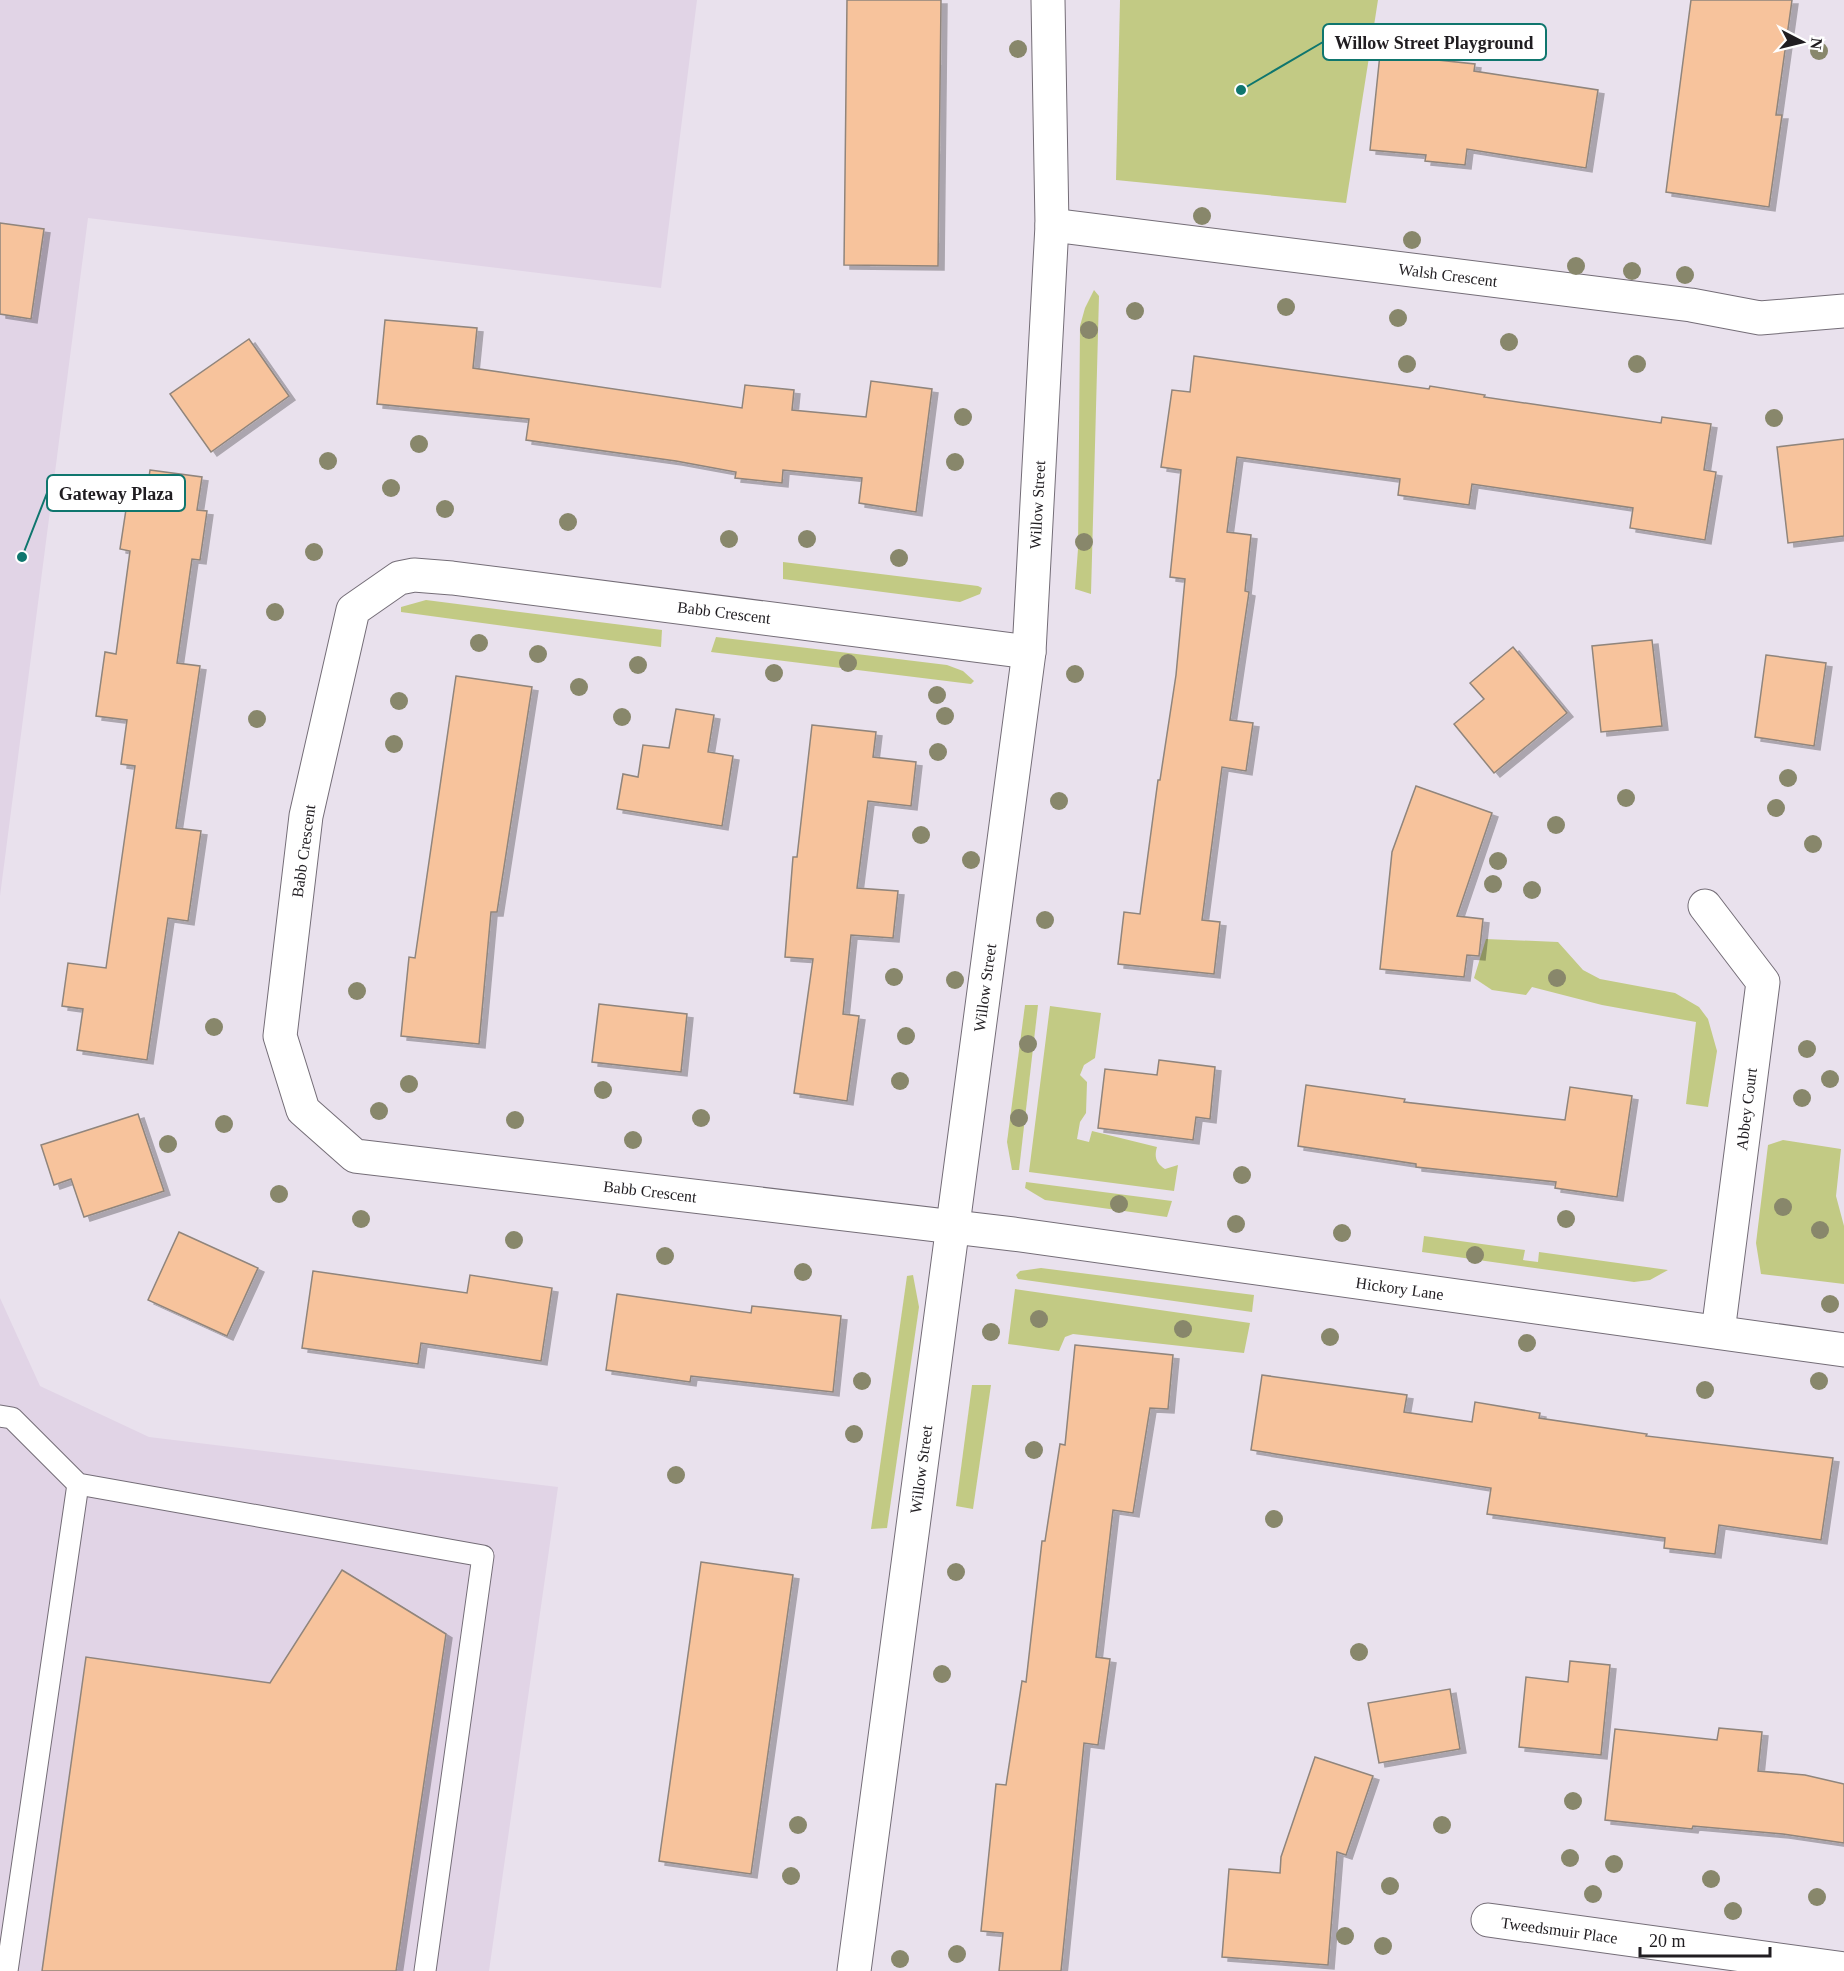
<svg xmlns="http://www.w3.org/2000/svg" width="1844" height="1971" viewBox="0 0 1844 1971" font-family="'Times New Roman',serif">
<defs>
<filter id="shadow"><feDropShadow dx="6" dy="4" stdDeviation="0" flood-color="#0004"/></filter>
</defs>
<rect width="100%" height="100%" fill="#e9e1ed"/>
<!-- built -->
<g fill="#e1d4e6">
<polygon points="0,0 697,0 661,288 88,218 0,896"/>
<polygon points="0,1298 40,1386 149,1437 558,1487 489,1971 0,1971"/>
</g>
<!-- green -->
<g fill="#c2ca84">
<polygon points="1120,0 1378,0 1346,203 1116,180"/>
<polygon points="1094,290 1099,296 1091,594 1075,589 1078,549 1080,326 1085,308"/>
<polygon points="783,562 978,586 982,588 980,594 960,602 783,579"/>
<polygon points="426,600 662,630 661,647 401,612 401,607"/>
<polygon points="716,637 947,665 963,671 974,681 971,684 711,652"/>
<polygon points="1486,939 1558,942 1583,970 1600,979 1675,993 1699,1007 1708,1019 1717,1051 1708,1107 1686,1104 1696,1022 1602,1005 1532,987 1526,995 1492,990 1474,978"/>
<polygon points="1025,1005 1038,1005 1019,1170 1012,1170 1007,1142"/>
<path d="M1050,1006l51,7 -6,45 -11,7 -4,10 7,7 -1,31 -6,9 -3,17 12,3 3,-11 65,16c-3,10 -1,16 8,22l13,-4 -4,26 -145,-19z"/>
<polygon points="1783,1140 1841,1149 1836,1196 1844,1226 1844,1284 1761,1274 1756,1243 1768,1145"/>
<polygon points="1026,1182 1172,1201 1167,1217 1045,1200 1025,1188"/>
<polygon points="1424,1236 1525,1250 1523,1260 1538,1262 1539,1252 1668,1270 1650,1280 1634,1282 1422,1252"/>
<polygon points="1041,1268 1254,1295 1252,1312 1018,1279 1016,1275 1020,1271"/>
<polygon points="913,1275 919,1307 887,1528 871,1529 907,1276"/>
<polygon points="1015,1289 1250,1323 1244,1353 1073,1334 1065,1337 1059,1351 1008,1344"/>
<polygon points="972,1385 991,1385 973,1509 956,1506"/>
</g>
<!-- building -->
<g fill="#f7c39c" stroke="#90857c" stroke-width="1.5" filter="url(#shadow)">
<polygon points="847,0 941,0 938,266 844,265"/>
<polygon points="1691,0 1792,0 1776,115 1782,115 1769,207 1666,192"/>
<polygon points="1380,54 1475,64 1474,71 1598,90 1586,168 1467,149 1465,165 1425,161 1426,155 1370,150"/>
<polygon points="0,223 44,229 31,319 0,314"/>
<polygon points="385,320 477,328 473,368 742,408 745,385 794,390 792,410 866,417 871,381 932,389 916,512 859,503 862,478 783,470 782,483 735,478 736,472 676,461 526,440 529,419 377,404"/>
<polygon points="249,339 289,396 211,452 170,394"/>
<polygon points="1194,356 1429,389 1430,386 1485,395 1484,397 1661,423 1662,417 1711,424 1704,470 1716,472 1705,540 1630,528 1633,508 1472,484 1469,505 1398,495 1400,479 1237,457 1227,532 1251,535 1245,591 1249,592 1230,720 1253,723 1246,771 1222,767 1202,920 1220,922 1214,974 1118,964 1124,912 1140,914 1158,780 1160,780 1176,675 1185,579 1170,577 1181,470 1161,467 1172,390 1190,392"/>
<polygon points="1844,439 1844,536 1788,543 1777,447"/>
<polygon points="150,470 202,477 197,510 207,511 200,560 192,559 177,663 200,666 176,828 201,831 188,921 168,918 147,1060 77,1050 83,1009 62,1006 68,963 106,968 135,766 121,764 127,720 96,716 105,652 116,654 130,551 120,549 127,503 145,506"/>
<polygon points="1652,640 1662,726 1601,732 1592,646"/>
<polygon points="1513,647 1567,713 1494,773 1454,724 1484,699 1470,683"/>
<polygon points="1766,655 1826,663 1814,746 1755,737"/>
<polygon points="456,676 532,687 497,912 491,912 479,1044 401,1036 409,957 415,958"/>
<polygon points="676,709 714,715 708,752 733,756 722,826 617,809 623,774 638,777 643,745 669,748"/>
<polygon points="812,725 876,732 873,757 916,762 911,806 868,801 857,888 898,891 893,938 851,935 843,1014 859,1016 847,1101 794,1093 813,959 785,957 793,857 797,857"/>
<polygon points="1416,786 1492,813 1457,916 1483,919 1479,956 1467,955 1464,977 1380,969 1392,852"/>
<polygon points="599,1004 687,1014 681,1072 592,1062"/>
<polygon points="1159,1060 1215,1067 1210,1119 1196,1117 1193,1140 1098,1128 1105,1069 1157,1075"/>
<polygon points="1306,1085 1405,1099 1404,1102 1565,1120 1570,1087 1632,1096 1617,1197 1555,1188 1556,1182 1416,1167 1416,1164 1298,1146"/>
<polygon points="138,1114 164,1191 84,1217 71,1179 54,1185 41,1145"/>
<polygon points="179,1232 258,1268 227,1336 148,1300"/>
<polygon points="313,1271 467,1293 470,1275 552,1288 541,1361 421,1343 418,1364 302,1348"/>
<polygon points="617,1294 751,1313 752,1306 841,1316 833,1392 691,1376 690,1382 606,1370"/>
<polygon points="1075,1345 1173,1355 1168,1409 1150,1408 1133,1513 1113,1510 1096,1657 1110,1659 1098,1745 1084,1743 1061,1971 999,1971 1003,1933 981,1931 996,1784 1006,1785 1022,1681 1026,1682 1042,1541 1045,1541 1060,1444 1065,1445"/>
<polygon points="1262,1375 1407,1395 1404,1412 1472,1422 1475,1402 1540,1413 1539,1418 1647,1434 1646,1436 1833,1458 1821,1540 1719,1525 1715,1554 1664,1548 1665,1538 1487,1514 1491,1488 1251,1450"/>
<polygon points="701,1562 793,1575 751,1874 659,1861"/>
<polygon points="342,1570 446,1634 396,1971 42,1971 86,1657 270,1683"/>
<polygon points="1570,1661 1610,1665 1601,1755 1519,1747 1526,1677 1568,1682"/>
<polygon points="1450,1689 1460,1749 1379,1763 1368,1703"/>
<polygon points="1719,1728 1762,1732 1758,1771 1805,1775 1844,1784 1844,1843 1783,1834 1693,1826 1692,1829 1605,1820 1615,1729 1717,1740"/>
<polygon points="1315,1757 1373,1776 1346,1855 1337,1852 1328,1965 1222,1957 1229,1869 1280,1873 1281,1857"/>
</g>
<g fill="none" stroke-linecap="round" stroke-linejoin="round">
<defs>
<g id="service">
<polyline points="0,1416 12,1418 78,1484 483,1556 425,1971"/>
<polyline points="7,1971 78,1484"/>
</g>
<g id="minor">
<path id="s1" d="M1052,225l639,80 69,13 84,-7"/>
<path id="s2" d="M1029,652l-577,-74 -38,-3 -15,3 -46,32 -47,206 -26,220 23,74 52,46 658,78 831,116"/>
<polyline points="1705,906 1763,982 1718,1332"/>
<path id="s3" d="M1488,1920l356,49"/>
<path id="s4" d="M854,1971l175,-1319 23,-427 -4,-225"/>
</g>
</defs>
<!-- service casing -->
<use href="#service" stroke="#746d77" stroke-width="23"/>
<!-- minor casing -->
<use href="#minor" stroke="#746d77" stroke-width="35"/>
<!-- service -->
<use href="#service" stroke="#fff" stroke-width="21"/>
<!-- minor -->
<use href="#minor" stroke="#fff" stroke-width="33"/>
</g>
<!-- trees -->
<g fill="#88876b">
<circle cx="1018" cy="49" r="9"/>
<circle cx="1819" cy="51" r="9"/>
<circle cx="1202" cy="216" r="9"/>
<circle cx="1412" cy="240" r="9"/>
<circle cx="1576" cy="266" r="9"/>
<circle cx="1632" cy="271" r="9"/>
<circle cx="1685" cy="275" r="9"/>
<circle cx="1286" cy="307" r="9"/>
<circle cx="1135" cy="311" r="9"/>
<circle cx="1398" cy="318" r="9"/>
<circle cx="1089" cy="330" r="9"/>
<circle cx="1509" cy="342" r="9"/>
<circle cx="1407" cy="364" r="9"/>
<circle cx="1637" cy="364" r="9"/>
<circle cx="963" cy="417" r="9"/>
<circle cx="1774" cy="418" r="9"/>
<circle cx="419" cy="444" r="9"/>
<circle cx="328" cy="461" r="9"/>
<circle cx="955" cy="462" r="9"/>
<circle cx="391" cy="488" r="9"/>
<circle cx="445" cy="509" r="9"/>
<circle cx="568" cy="522" r="9"/>
<circle cx="729" cy="539" r="9"/>
<circle cx="807" cy="539" r="9"/>
<circle cx="1084" cy="542" r="9"/>
<circle cx="314" cy="552" r="9"/>
<circle cx="899" cy="558" r="9"/>
<circle cx="275" cy="612" r="9"/>
<circle cx="479" cy="643" r="9"/>
<circle cx="538" cy="654" r="9"/>
<circle cx="848" cy="663" r="9"/>
<circle cx="638" cy="665" r="9"/>
<circle cx="774" cy="673" r="9"/>
<circle cx="1075" cy="674" r="9"/>
<circle cx="579" cy="687" r="9"/>
<circle cx="937" cy="695" r="9"/>
<circle cx="399" cy="701" r="9"/>
<circle cx="945" cy="716" r="9"/>
<circle cx="622" cy="717" r="9"/>
<circle cx="257" cy="719" r="9"/>
<circle cx="394" cy="744" r="9"/>
<circle cx="938" cy="752" r="9"/>
<circle cx="1788" cy="778" r="9"/>
<circle cx="1626" cy="798" r="9"/>
<circle cx="1059" cy="801" r="9"/>
<circle cx="1776" cy="808" r="9"/>
<circle cx="1556" cy="825" r="9"/>
<circle cx="921" cy="835" r="9"/>
<circle cx="1813" cy="844" r="9"/>
<circle cx="971" cy="860" r="9"/>
<circle cx="1498" cy="861" r="9"/>
<circle cx="1493" cy="884" r="9"/>
<circle cx="1532" cy="890" r="9"/>
<circle cx="1045" cy="920" r="9"/>
<circle cx="894" cy="977" r="9"/>
<circle cx="1557" cy="978" r="9"/>
<circle cx="955" cy="980" r="9"/>
<circle cx="357" cy="991" r="9"/>
<circle cx="214" cy="1027" r="9"/>
<circle cx="906" cy="1036" r="9"/>
<circle cx="1028" cy="1044" r="9"/>
<circle cx="1807" cy="1049" r="9"/>
<circle cx="1830" cy="1079" r="9"/>
<circle cx="900" cy="1081" r="9"/>
<circle cx="409" cy="1084" r="9"/>
<circle cx="603" cy="1090" r="9"/>
<circle cx="1802" cy="1098" r="9"/>
<circle cx="379" cy="1111" r="9"/>
<circle cx="701" cy="1118" r="9"/>
<circle cx="1019" cy="1118" r="9"/>
<circle cx="515" cy="1120" r="9"/>
<circle cx="224" cy="1124" r="9"/>
<circle cx="633" cy="1140" r="9"/>
<circle cx="168" cy="1144" r="9"/>
<circle cx="1242" cy="1175" r="9"/>
<circle cx="279" cy="1194" r="9"/>
<circle cx="1119" cy="1204" r="9"/>
<circle cx="1783" cy="1207" r="9"/>
<circle cx="361" cy="1219" r="9"/>
<circle cx="1566" cy="1219" r="9"/>
<circle cx="1236" cy="1224" r="9"/>
<circle cx="1820" cy="1230" r="9"/>
<circle cx="1342" cy="1233" r="9"/>
<circle cx="514" cy="1240" r="9"/>
<circle cx="1475" cy="1255" r="9"/>
<circle cx="665" cy="1256" r="9"/>
<circle cx="803" cy="1272" r="9"/>
<circle cx="1830" cy="1304" r="9"/>
<circle cx="1039" cy="1319" r="9"/>
<circle cx="1183" cy="1329" r="9"/>
<circle cx="991" cy="1332" r="9"/>
<circle cx="1330" cy="1337" r="9"/>
<circle cx="1527" cy="1343" r="9"/>
<circle cx="862" cy="1381" r="9"/>
<circle cx="1819" cy="1381" r="9"/>
<circle cx="1705" cy="1390" r="9"/>
<circle cx="854" cy="1434" r="9"/>
<circle cx="1034" cy="1450" r="9"/>
<circle cx="676" cy="1475" r="9"/>
<circle cx="1274" cy="1519" r="9"/>
<circle cx="956" cy="1572" r="9"/>
<circle cx="1359" cy="1652" r="9"/>
<circle cx="942" cy="1674" r="9"/>
<circle cx="1573" cy="1801" r="9"/>
<circle cx="798" cy="1825" r="9"/>
<circle cx="1442" cy="1825" r="9"/>
<circle cx="1570" cy="1858" r="9"/>
<circle cx="1614" cy="1864" r="9"/>
<circle cx="791" cy="1876" r="9"/>
<circle cx="1711" cy="1879" r="9"/>
<circle cx="1390" cy="1886" r="9"/>
<circle cx="1593" cy="1894" r="9"/>
<circle cx="1817" cy="1897" r="9"/>
<circle cx="1733" cy="1911" r="9"/>
<circle cx="1345" cy="1936" r="9"/>
<circle cx="1383" cy="1946" r="9"/>
<circle cx="957" cy="1954" r="9"/>
<circle cx="900" cy="1959" r="9"/>
</g>
<g text-anchor="middle" stroke-width="4.5" stroke-linejoin="round" paint-order="stroke">
<!-- street labels -->
<g font-size="16" fill="#201d21" stroke="#fff">
<text dy="6" stroke="none"><textPath href="#s1" startOffset="399">Walsh Crescent</textPath></text>
<text dy="6" stroke="none"><textPath href="#s4" startOffset="1478">Willow Street</textPath></text>
<text transform="translate(724 612) rotate(7)" y="6">Babb Crescent</text>
<text transform="translate(303 851) rotate(-82)" y="6">Babb Crescent</text>
<text dy="6" stroke="none"><textPath href="#s4" startOffset="992">Willow Street</textPath></text>
<text transform="translate(1746 1109) rotate(-83)" y="6">Abbey Court</text>
<text dy="6" stroke="none"><textPath href="#s2" startOffset="1568">Babb Crescent</textPath></text>
<text dy="6" stroke="none"><textPath href="#s2" startOffset="2324">Hickory Lane</textPath></text>
<text dy="6" stroke="none"><textPath href="#s4" startOffset="506">Willow Street</textPath></text>
<text dy="6" stroke="none"><textPath href="#s3" startOffset="72">Tweedsmuir Place</textPath></text>
</g>
</g>
<!-- callouts -->
<path fill="none" stroke="#0f766e" stroke-width="2" d="M1241 90L1323 42M22 557L47 493"/>
<g fill="#0f766e" stroke="#fff" stroke-width="2">
<circle cx="1241" cy="90" r="6"/>
<circle cx="22" cy="557" r="6"/>
</g>
<g fill="#fff" stroke="#0f766e" stroke-width="2">
<rect x="1323" y="24" width="223" height="36" rx="6"/>
<rect x="47" y="475" width="138" height="36" rx="6"/>
</g>
<g font-size="18" text-anchor="middle" font-weight="bold" fill="#201d21">
<text x="1434" y="49">Willow Street Playground</text>
<text x="116" y="500">Gateway Plaza</text>
</g>
<!-- north arrow -->
<g transform="translate(1802 42) rotate(97)" stroke="#ffffff" stroke-width="4.5" paint-order="stroke">
<path d="M0-4.5L10 22L0 15L-10 22Z" fill="#201d21"/>
<text y="-9" font-size="16" font-weight="bold" text-anchor="middle" fill="#201d21">N</text>
</g>
<!-- scale -->
<path d="M1640 1947v9h130v-9" fill="none" stroke="#201d21" stroke-width="3"/>
<text x="1649" y="1947" font-size="18" fill="#201d21" stroke="#ffffff" stroke-width="4.5" paint-order="stroke">20 m</text>
</svg>
